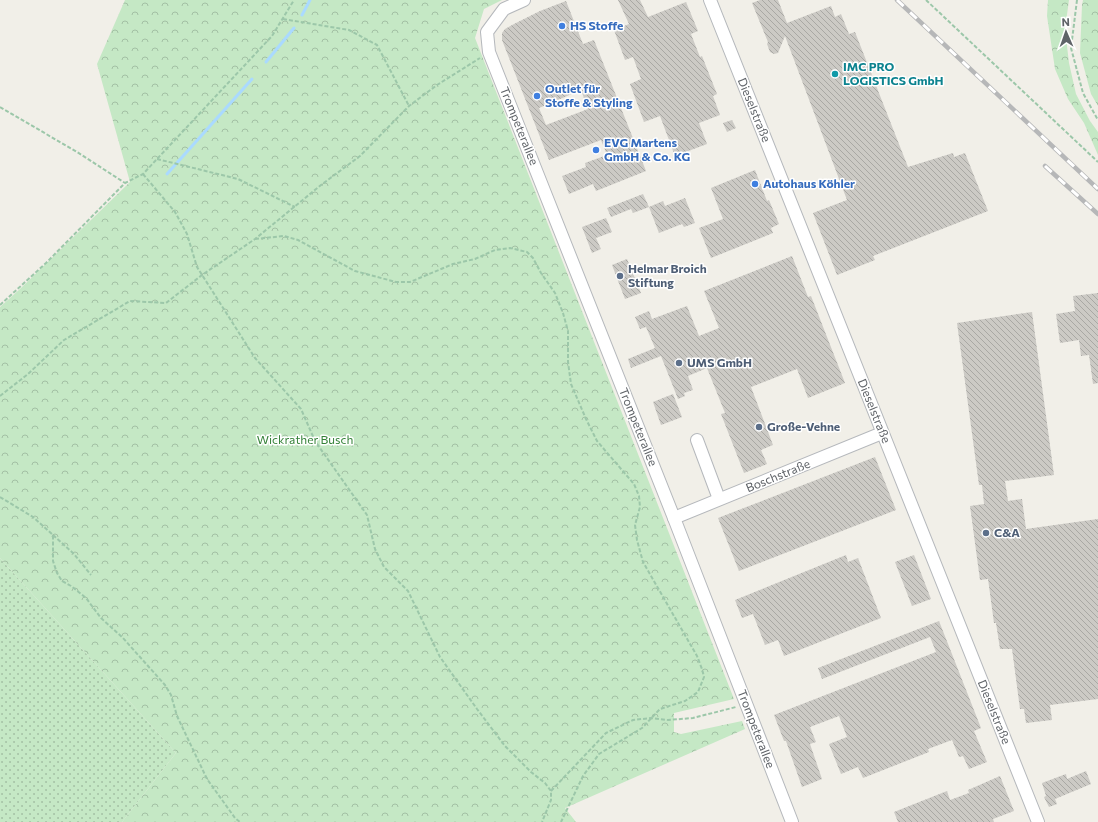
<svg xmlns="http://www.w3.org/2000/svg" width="1098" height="822" viewBox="0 0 1098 822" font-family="Commissioner,sans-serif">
<defs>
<pattern id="grass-dots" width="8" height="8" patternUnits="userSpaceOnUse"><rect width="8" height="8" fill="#c5e8c5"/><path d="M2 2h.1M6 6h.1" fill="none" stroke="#a3c0a4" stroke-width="1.8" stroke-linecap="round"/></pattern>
<pattern id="forest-crowns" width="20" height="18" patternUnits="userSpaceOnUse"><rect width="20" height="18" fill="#c5e8c5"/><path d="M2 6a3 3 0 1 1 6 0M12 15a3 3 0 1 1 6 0" fill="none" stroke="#a3c0a4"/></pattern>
<pattern id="building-back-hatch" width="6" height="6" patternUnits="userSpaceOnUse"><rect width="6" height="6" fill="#cccac5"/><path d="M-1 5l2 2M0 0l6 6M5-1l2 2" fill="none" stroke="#a9a8a4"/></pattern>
</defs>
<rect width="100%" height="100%" fill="#f1efe8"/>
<!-- grass -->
<polygon fill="url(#grass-dots)" points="0,558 176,753 122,822 0,822"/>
<!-- forest -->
<g fill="url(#forest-crowns)">
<polygon points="125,0 502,0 484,9 475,38 734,699 674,713 674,732 681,734 742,721 745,729 565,808 576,822 122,822 176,753 0,558 0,307 20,289 130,182 97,64"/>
<polygon points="1048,0 1069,0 1065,29 1069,63 1076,94 1090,121 1098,132 1098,155 1084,123 1068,99 1055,69 1047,16"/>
<polygon points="1083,0 1098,0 1098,106 1091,94 1080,53 1082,5"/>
</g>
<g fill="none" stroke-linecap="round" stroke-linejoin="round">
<!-- stream -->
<g stroke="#aadaff" stroke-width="3">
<polyline points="302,15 310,0"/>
<polyline points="266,62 294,28"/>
<polyline points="167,174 252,79"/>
</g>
</g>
<!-- building -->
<g fill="url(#building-back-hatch)" fill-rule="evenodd">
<polygon points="618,0 640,0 648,17 686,2 698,31 691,34 700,57 702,56 717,94 713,96 720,115 699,123 707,144 675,156 660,116 644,122 630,84 641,79 633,57 625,60 614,30 629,24"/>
<polygon points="760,0 778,0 787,23 831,6 835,17 841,14 849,34 855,32 908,167 953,153 954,157 965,153 988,211 873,256 875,260 837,275 813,213 847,200 785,36 778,53 774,54 770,52 767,44 768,42 752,3"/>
<path d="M566,1l17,43 11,-4 52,131 -50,20 -3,-7 -24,10 -7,-18 24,-9 -1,-4 22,-8 -6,-15 -52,20 -47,-120v-7l3,-4 9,-5 26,-13zM581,90l7,19 -42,16 -7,-17z"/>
<polygon points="732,120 736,128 727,132 723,123"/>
<polygon points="755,170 767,201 769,200 779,224 771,228 773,233 711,258 699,228 723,219 711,188"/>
<polygon points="643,194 649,207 633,213 631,209 611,217 607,208"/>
<polygon points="685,198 695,223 684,227 682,224 659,233 649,207 663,201 665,206"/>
<polygon points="606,218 612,232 596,238 601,249 592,253 582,227"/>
<polygon points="792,256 808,297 811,296 845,383 808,398 797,369 751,387 773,445 761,450 767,464 744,473 721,414 725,413 707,368 688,376 693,390 684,393 685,396 678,399 661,356 631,368 628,359 655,348 646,327 640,329 635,317 649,311 652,319 687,306 699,336 719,328 704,291"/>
<polygon points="627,259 641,293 625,299 612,265"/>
<polygon points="1098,293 1098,383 1093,384 1089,355 1081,356 1079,340 1060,343 1056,314 1075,311 1073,296"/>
<polygon points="1032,312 1054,475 1005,481 1008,501 1022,499 1026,529 1098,519 1098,699 1050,705 1052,720 1026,723 1024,709 1020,709 1012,649 1000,649 996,623 994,623 988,579 980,580 970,506 984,504 982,485 979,485 957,323"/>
<polygon points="673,394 682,417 661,425 653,402"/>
<polygon points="875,457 896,510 739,571 718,518"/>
<polygon points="846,555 848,562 858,558 881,618 784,656 778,640 765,645 753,614 742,618 735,600"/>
<polygon points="914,555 931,599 912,606 895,562"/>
<polygon points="939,621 981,728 974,731 987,762 969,769 963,756 959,757 952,740 928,749 929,752 863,778 858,767 841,774 829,744 847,737 839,716 810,727 816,742 810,744 822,779 802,787 786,741 784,741 774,715 936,652 930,637 822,679 818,668"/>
<polygon points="1086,771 1091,784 1055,799 1057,804 1049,807 1044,797 1046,796 1042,783 1066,774 1067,779"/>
<polygon points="1000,776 1014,811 993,819 994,822 898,822 894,812 947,791 950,800 969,793 968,790"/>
</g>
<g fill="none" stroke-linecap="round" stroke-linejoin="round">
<defs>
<g id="minor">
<polyline points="524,0 504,9 487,32 489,52 674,518 792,822"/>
<polyline points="710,0 1038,822"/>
<polyline points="697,440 719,499"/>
<polyline points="674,518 882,433"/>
</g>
</defs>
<!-- minor casing -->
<use href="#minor" stroke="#b5b8bc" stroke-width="14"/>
<!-- path -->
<g stroke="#9cc7a9" stroke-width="2" stroke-dasharray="4 2" stroke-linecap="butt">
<polyline points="926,0 1098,162"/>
<polyline points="1077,0 1071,48 1083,93 1098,120"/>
<polyline points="283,19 349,30 377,45 409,106"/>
<polyline points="0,107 77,152 125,183"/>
<polyline points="157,159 238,179 295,207"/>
<polyline points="143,174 175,212 187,234 197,267 255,358 301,409 315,441 367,515 375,549 384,567 408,591 440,657 477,709 505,746 531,772 545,783 551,791 551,800 542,822"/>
<polyline points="255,239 284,236 298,240 355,271 396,282 410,282 453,264 475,259 495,250 510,248 527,252 533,258 541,273 555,293 563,313 568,331 568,362 571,384 586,419 597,441 634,484 639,496 640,507 635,525 637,540 643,562 697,656 702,669 704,677 698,692 685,701 660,709 642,728 599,754 583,776 561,822"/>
<polyline points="0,305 46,263 125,183 143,174 272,36 294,0"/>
<polyline points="0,396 28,374 64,340 130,301 166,303 202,275 255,239 321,185 360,156 409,106 437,85 480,58"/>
<polyline points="0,497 33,517 53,535 53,561 57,573 62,581 71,586 86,598 101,618 123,638 165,685 171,695 177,716 207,779 235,818 240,822"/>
<polyline points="53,535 74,554 91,575"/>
<polyline points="551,791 606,733 633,720 651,718 668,720 693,718 736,707"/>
</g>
<!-- minor -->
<use href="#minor" stroke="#fff" stroke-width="12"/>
<defs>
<g id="rail">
<polyline points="897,0 1098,189"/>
<polyline points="1045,166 1098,214"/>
</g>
</defs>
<!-- rail casing -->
<use href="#rail" stroke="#b6b7b8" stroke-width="4.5"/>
<!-- rail -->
<use href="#rail" stroke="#fff" stroke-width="3" stroke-dasharray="9" stroke-linecap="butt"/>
</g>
<!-- markers -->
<g fill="#3f7fe0" stroke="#fff" stroke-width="1.5">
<circle cx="562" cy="26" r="4"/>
<circle cx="537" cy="96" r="4"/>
<circle cx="596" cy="150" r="4"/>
<circle cx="755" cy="184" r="4"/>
</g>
<circle fill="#0f9aa8" stroke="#fff" stroke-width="1.5" cx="835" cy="74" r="4"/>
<g fill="#5c6f8a" stroke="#fff" stroke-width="1.5">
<circle cx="620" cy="276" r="4"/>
<circle cx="679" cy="363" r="4"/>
<circle cx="759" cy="427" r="4"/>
<circle cx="986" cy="533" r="4"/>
</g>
<g text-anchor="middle" stroke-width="3" stroke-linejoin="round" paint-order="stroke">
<!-- shop labels -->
<g font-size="12" font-weight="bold" fill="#366cbe" stroke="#fff" text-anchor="start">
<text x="570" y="30">HS Stoffe</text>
<text x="545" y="93">Outlet für<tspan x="545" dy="14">Stoffe &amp; Styling</tspan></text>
<text x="604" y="147">EVG Martens<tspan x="604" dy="14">GmbH &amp; Co. KG</tspan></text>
<text x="763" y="188">Autohaus Köhler</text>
</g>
<!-- culture labels -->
<g font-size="12" font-weight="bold" fill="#0d838f" stroke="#fff" text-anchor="start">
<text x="843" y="71">IMC PRO<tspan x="843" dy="14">LOGISTICS GmbH</tspan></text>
</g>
<!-- street labels -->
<g font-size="12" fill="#5f6368" stroke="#fff">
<text transform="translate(754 110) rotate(68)" y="4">Dieselstraße</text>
<text transform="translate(519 126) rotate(68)" y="4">Trompeterallee</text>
<text transform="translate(874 411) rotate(68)" y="4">Dieselstraße</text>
<text transform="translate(638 427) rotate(68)" y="4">Trompeterallee</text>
<text transform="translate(778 476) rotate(-22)" y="4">Boschstraße</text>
<text transform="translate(994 712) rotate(68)" y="4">Dieselstraße</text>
<text transform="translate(756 729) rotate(69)" y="4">Trompeterallee</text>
</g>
<!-- service labels -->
<g font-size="12" font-weight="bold" fill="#4e5e75" stroke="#fff" text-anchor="start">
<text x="628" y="273">Helmar Broich<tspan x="628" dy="14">Stiftung</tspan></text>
<text x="687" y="367">UMS GmbH</text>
<text x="767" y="431">Große-Vehne</text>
<text x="994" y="537">C&amp;A</text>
</g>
<!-- park labels -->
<g font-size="12" fill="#348238" stroke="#fff">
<text x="305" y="444">Wickrather Busch</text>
</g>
</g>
<!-- north arrow -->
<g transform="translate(1066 32) rotate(358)" stroke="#ffffff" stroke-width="3" paint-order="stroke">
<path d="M0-3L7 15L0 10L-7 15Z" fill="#5f6368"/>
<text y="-6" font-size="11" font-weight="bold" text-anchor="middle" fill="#5f6368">N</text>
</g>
</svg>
